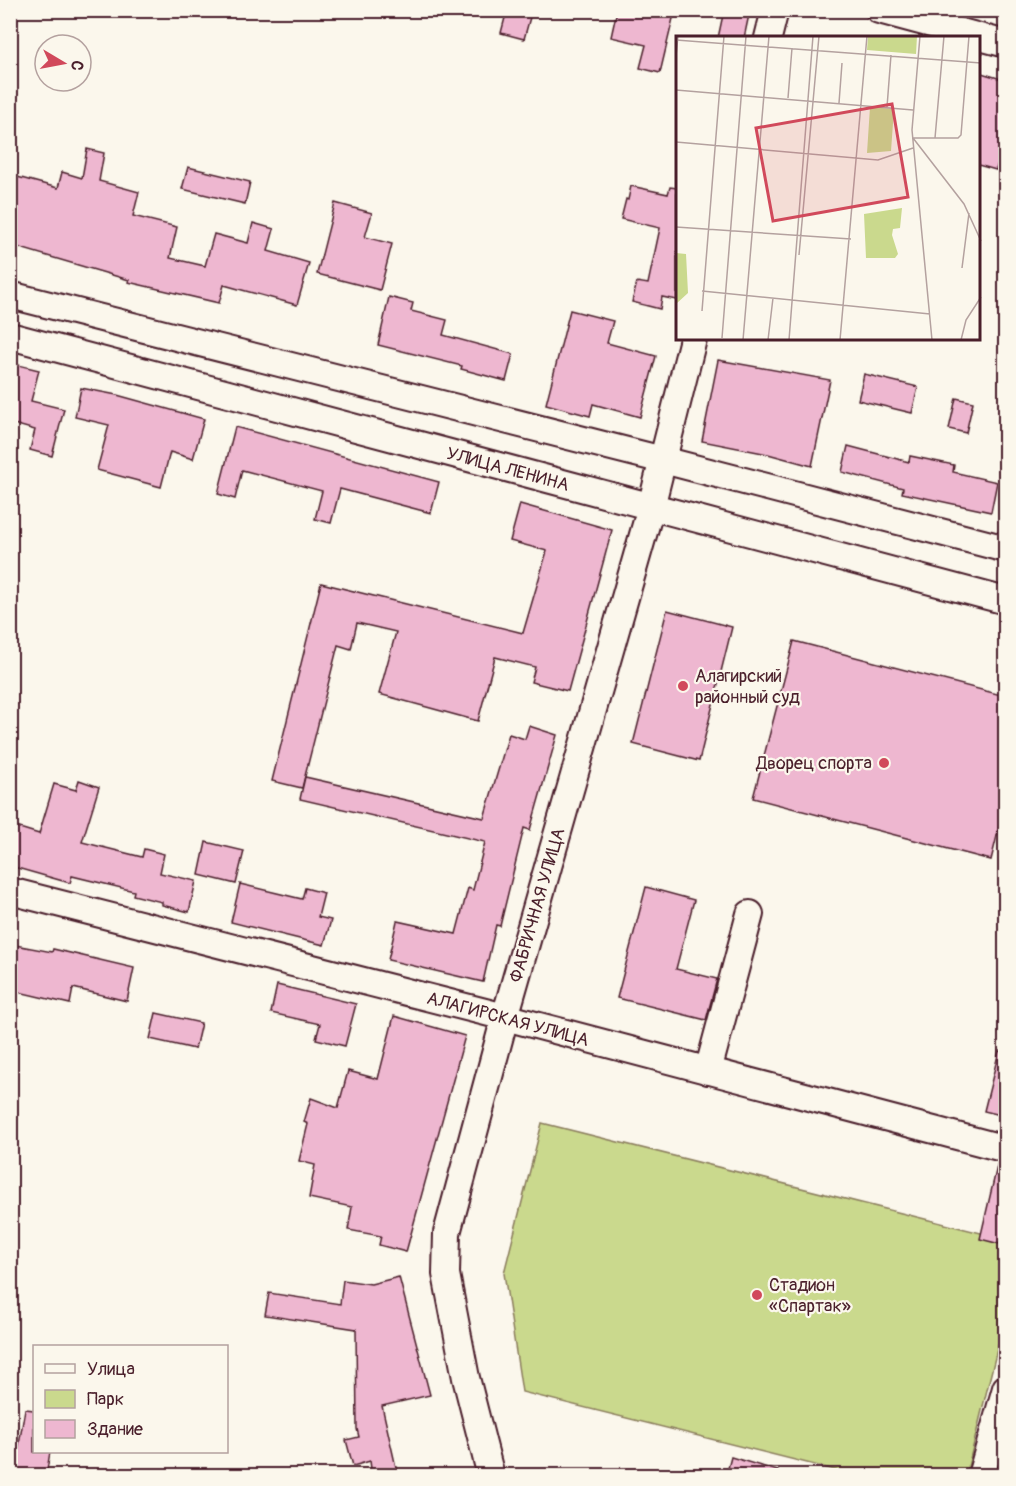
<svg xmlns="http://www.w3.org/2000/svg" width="1016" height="1486" viewBox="0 0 1016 1486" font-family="Pangolin,sans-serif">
<rect width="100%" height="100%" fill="#fbf7ec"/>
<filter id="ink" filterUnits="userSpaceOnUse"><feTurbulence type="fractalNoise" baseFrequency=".0167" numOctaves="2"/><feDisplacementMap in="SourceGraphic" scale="12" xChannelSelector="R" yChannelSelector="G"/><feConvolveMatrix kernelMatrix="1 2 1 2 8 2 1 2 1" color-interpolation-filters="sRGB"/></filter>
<g filter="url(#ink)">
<!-- green -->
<polygon fill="#cad98d" stroke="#8a7c5c" stroke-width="1.5" points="542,1123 1005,1239 1005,1317 966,1475 855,1475 522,1392 504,1273"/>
<!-- building -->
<g fill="#eeb7d0" stroke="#4a1f2b" stroke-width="1.5">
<polygon points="507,10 532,10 524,39 501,33"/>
<polygon points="617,10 675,10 660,73 640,68 646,45 611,37"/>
<polygon points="724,10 750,10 744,38 718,38"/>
<polygon points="978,72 1005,80 1005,146 1003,146 996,170 978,165"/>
<polygon points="87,149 104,153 99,181 139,192 133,216 177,227 170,258 205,266 214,234 248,243 253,223 274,229 268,251 309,263 297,305 224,285 219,303 128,282 129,280 10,245 10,175 58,188 62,172 82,178"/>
<polygon points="188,167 250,182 245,204 182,189"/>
<polygon points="631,186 668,194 670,187 677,188 677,300 662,297 660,309 632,302 637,282 648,284 660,228 621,219 626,199 628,200"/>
<polygon points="335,203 372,213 365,237 392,244 380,290 317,274"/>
<polygon points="389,297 413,303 411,311 447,320 443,335 513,354 506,381 461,369 462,366 378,345"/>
<polygon points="570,310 613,321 607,343 656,356 640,417 593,404 590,416 546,404"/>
<polygon points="718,360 830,380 812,466 768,454 702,441"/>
<polygon points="10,363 39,370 31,401 64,409 52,456 30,450 35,430 10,423"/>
<polygon points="864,374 918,387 912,413 858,400"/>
<polygon points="81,388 117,395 204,419 193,459 170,452 161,487 97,470 109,425 75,417"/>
<polygon points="956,398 973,402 966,433 949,429"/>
<polygon points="235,427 439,482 431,513 340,489 331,523 315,519 322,491 242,470 235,499 218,494"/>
<polygon points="848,446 909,462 910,456 954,465 953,472 997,482 991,512 902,493 903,488 842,472"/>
<polygon points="520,504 612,530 568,691 531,682 535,667 495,657 478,721 379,694 396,632 357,623 351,649 338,645 302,788 272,781 321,583 523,633 547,551 510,541"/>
<polygon points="667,610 732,627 699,761 633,744"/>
<polygon points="794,641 1005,696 1005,804 991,860 753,798"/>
<polygon points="529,726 557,735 530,830 524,828 500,926 496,925 483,982 388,960 397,921 456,934 468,888 473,890 485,842 300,799 305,777 484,818 509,734 525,739"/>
<polygon points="79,780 99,787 82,842 142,857 144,849 164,854 160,873 196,881 189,912 162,905 162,902 133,895 134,891 72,876 70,883 10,866 10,825 39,834 54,784 76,790"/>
<polygon points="206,842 244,851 236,884 199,875"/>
<polygon points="240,884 302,899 305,888 324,893 318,917 331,920 324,945 231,922"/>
<polygon points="646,887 694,900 676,969 717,979 706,1020 617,998"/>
<polygon points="10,944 52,952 53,949 134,968 127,1001 73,988 70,1004 10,990"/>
<polygon points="277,985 356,1004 345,1046 316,1039 320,1024 271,1013"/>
<polygon points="156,1013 201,1023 195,1049 150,1039"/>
<polygon points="394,1016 465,1036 406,1252 379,1245 381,1236 348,1230 352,1207 309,1198 315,1165 299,1161 308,1124 304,1122 311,1098 338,1108 348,1071 378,1079"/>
<polygon points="999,1051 1005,1052 1005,1116 984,1111"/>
<polygon points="998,1162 1005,1164 1005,1221 1000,1244 980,1239"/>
<polygon points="399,1277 430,1395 382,1406 398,1476 372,1476 370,1461 353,1466 346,1440 359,1437 357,1429 356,1329 265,1315 269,1293 340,1304 343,1280 371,1284"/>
<polygon points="25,1409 34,1410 34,1452 50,1452 46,1476 14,1474"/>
<polygon points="731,1457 778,1471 778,1476 726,1476"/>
</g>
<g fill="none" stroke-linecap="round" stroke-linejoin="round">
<defs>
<g id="minor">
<polyline points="879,10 1006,44"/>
<polyline points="768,38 775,10"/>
<polyline points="10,295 663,460 1006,549"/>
<polyline points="10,336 1006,601"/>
<polyline points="10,891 505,1017 1006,1149"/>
<polyline points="708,1071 750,914"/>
<polyline points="491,1476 466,1378 446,1274 447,1233 505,1017 651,507 693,339"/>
<polyline points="981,1476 1006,1388"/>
</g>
</defs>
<!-- minor casing -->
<use href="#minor" stroke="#4a1f2b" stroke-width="30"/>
<!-- minor -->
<use href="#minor" stroke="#fbf7ec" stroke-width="26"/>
</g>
</g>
<!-- markers -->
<g fill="#d1495b" stroke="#fbf7ec" stroke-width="2">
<circle cx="683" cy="686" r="6"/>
<circle cx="884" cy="763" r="6"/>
<circle cx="757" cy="1295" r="6"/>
</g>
<g text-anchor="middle" stroke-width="4.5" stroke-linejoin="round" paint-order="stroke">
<!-- street labels -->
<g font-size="18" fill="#4a1f2b" stroke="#fbf7ec">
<text transform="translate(508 469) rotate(15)" y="6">УЛИЦА ЛЕНИНА</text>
<text transform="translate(537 905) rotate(-74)" y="6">ФАБРИЧНАЯ УЛИЦА</text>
<text transform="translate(508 1019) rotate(15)" y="6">АЛАГИРСКАЯ УЛИЦА</text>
</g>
<!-- poi labels -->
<g font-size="18" fill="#4a1f2b" stroke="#fbf7ec" text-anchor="start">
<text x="695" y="682">Алагирский<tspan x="695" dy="21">районный суд</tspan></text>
<text x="872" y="769" text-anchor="end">Дворец спорта</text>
<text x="769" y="1291">Стадион<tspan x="769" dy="21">«Спартак»</tspan></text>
</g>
</g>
<!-- overview -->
<g transform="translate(676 36)">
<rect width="304" height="304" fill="#fbf7ec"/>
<path d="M192,0h49l-1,18 -49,-4zM194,71l24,2 -3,42 -24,2zM226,172l-2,20 -7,1 -1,6 6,19 -3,4h-29l-2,-44zM0,217l10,1 2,39 -12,11z" fill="#cad98d"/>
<path fill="none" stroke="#b4a19f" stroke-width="1.5" d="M244,0l-8,94 20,210M0,4l305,23M0,20l2,-20M0,54l237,20M112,62l4,-50M163,67l3,-40M211,71l4,-52M236,102h46l3,-3 8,-99M237,102l51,66 17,37M259,102l9,-102M0,106l202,18 35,-12M0,191l175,12M123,219l20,-219M286,232l7,-55M26,255l228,23M26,275l22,-275M46,302l24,-302M67,304l26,-304M92,304l5,-42M113,304l24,-304M164,304l27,-304M285,304l5,-20 15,-23"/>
<path fill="#d1495b" fill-opacity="0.15" stroke="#d1495b" stroke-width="3" d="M216,68l16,93 -135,24 -17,-93z"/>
<rect width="304" height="304" fill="none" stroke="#4a1f2b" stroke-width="3"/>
</g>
<!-- margin -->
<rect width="1016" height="1486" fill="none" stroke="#fbf7ec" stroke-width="36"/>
<rect x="18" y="18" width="980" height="1450" fill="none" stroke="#4a1f2b" stroke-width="2" filter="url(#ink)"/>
<!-- legend -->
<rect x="33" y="1345" width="195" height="108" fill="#fbf7ec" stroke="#b4a19f" stroke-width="1.5"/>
<rect x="45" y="1364" width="30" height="9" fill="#fbf7ec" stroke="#b4a19f" stroke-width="1.5"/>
<text x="87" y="1375" font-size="18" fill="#4a1f2b">Улица</text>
<rect x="45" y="1390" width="30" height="18" fill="#cad98d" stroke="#b4a19f" stroke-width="1.5"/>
<text x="87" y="1405" font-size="18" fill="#4a1f2b">Парк</text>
<rect x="45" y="1420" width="30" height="18" fill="#eeb7d0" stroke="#b4a19f" stroke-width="1.5"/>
<text x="87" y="1435" font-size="18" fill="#4a1f2b">Здание</text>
<!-- north arrow -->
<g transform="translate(63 63) rotate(100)"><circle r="28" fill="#fbf7ec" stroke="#b4a19f" stroke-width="1.5"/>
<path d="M0-4.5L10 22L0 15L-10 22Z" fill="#d1495b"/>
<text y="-9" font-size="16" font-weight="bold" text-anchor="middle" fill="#4a1f2b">С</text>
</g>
</svg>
